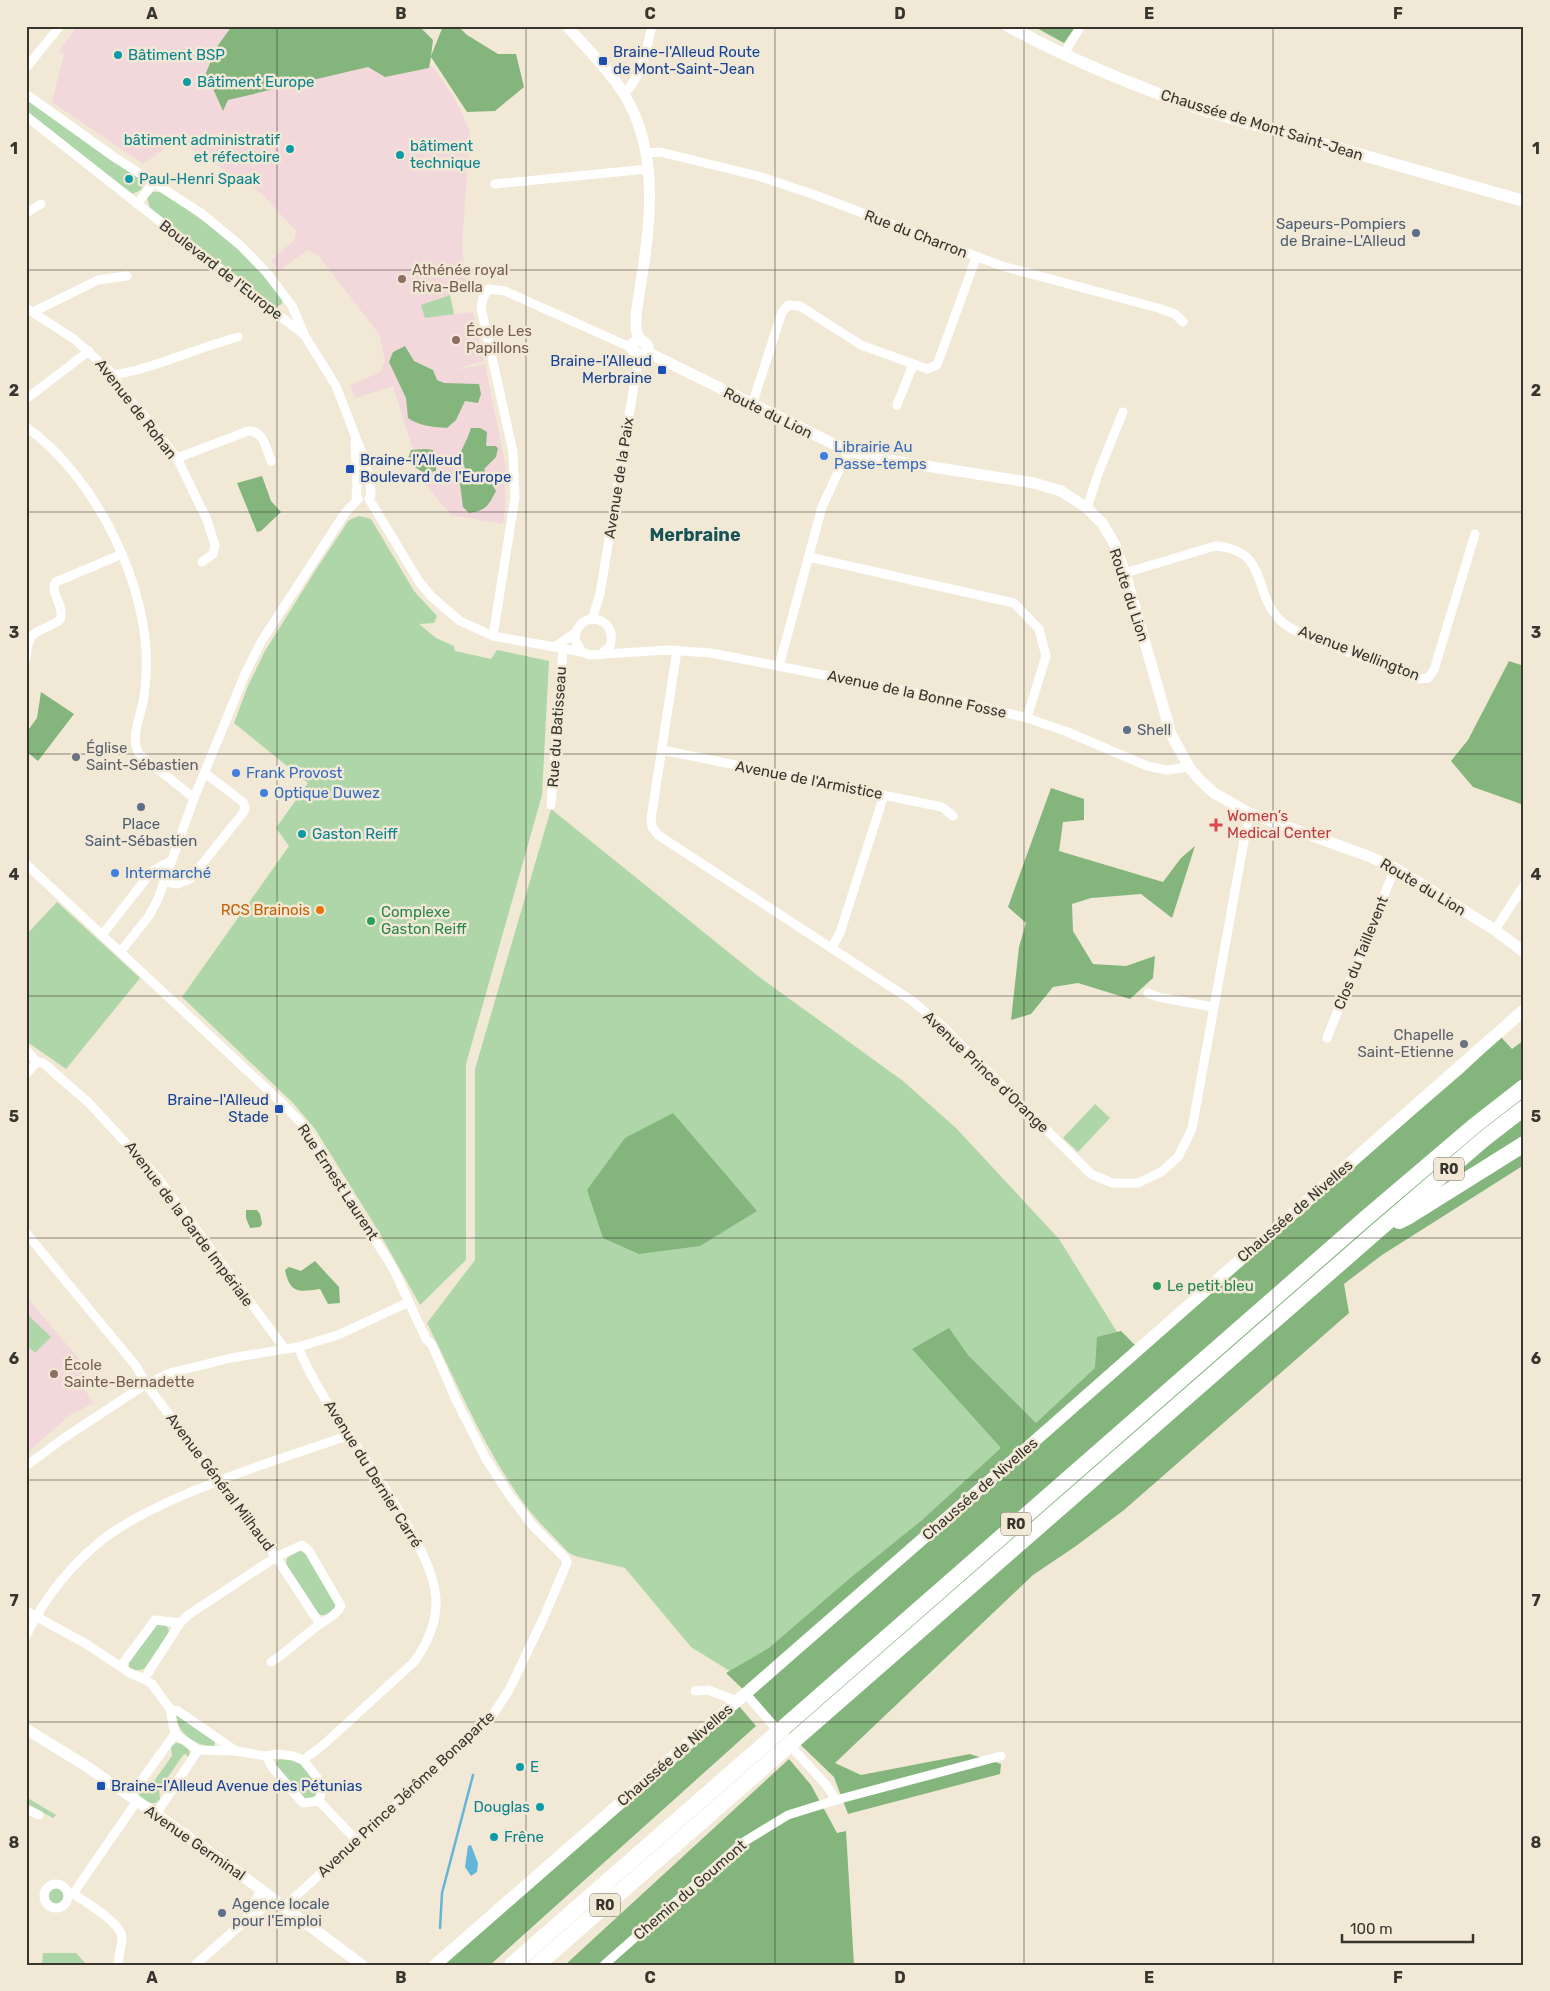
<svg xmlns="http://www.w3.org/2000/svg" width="1550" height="1991" viewBox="0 0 1550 1991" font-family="Rubik,sans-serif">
<rect width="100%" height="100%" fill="#f1e9d6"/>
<!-- education -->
<g fill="#f3d8db">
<polygon points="77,26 355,26 393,42 433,67 454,97 470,131 462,246 467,289 454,290 450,295 454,314 473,312 484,361 453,370 485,364 506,468 505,510 503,524 451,515 423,482 393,386 355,398 350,385 379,373 385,361 379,334 318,255 308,250 280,270 271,261 294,240 296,231 262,194 181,142 176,141 143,164 52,102 64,54 58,52"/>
<polygon points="26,1296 88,1370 76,1378 94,1403 70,1415 29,1451 26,1448"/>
</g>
<!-- green -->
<g fill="#aed6a8">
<polygon points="26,99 140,178 143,184 141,190 132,194 26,113"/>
<path d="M153,192h7c51,32 86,59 123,107l-1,5 -6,3 -126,-99 -3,-10z"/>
<polygon points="450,295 454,314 425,318 421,305"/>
<polygon points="359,516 371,519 414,591 437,616 434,623 419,624 436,638 454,646 455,651 491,659 497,650 549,661 542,795 466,1064 466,1260 420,1305 379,1232 315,1129 293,1103 182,997 289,846 276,828 308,783 234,723 248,686 265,651 317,568 349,520"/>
<path d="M551,809l207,167 145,105 53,47 103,111 68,109 -386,330 -50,-31 -66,-79 -50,-12 -6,-3c-15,-16 -31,-31 -44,-48 -40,-54 -68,-122 -98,-182l48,-63v-191z"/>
<polygon points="57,902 140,978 66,1069 26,1041 26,935"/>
<polygon points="1095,1104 1110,1118 1078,1152 1063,1138"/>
<polygon points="26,1313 51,1337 35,1353 26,1344"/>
<path d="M299,1550l6,3 31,49 -2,9c-6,3 -9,6 -16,3l-32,-50 1,-6z"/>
<polygon points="157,1624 166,1625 169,1630 167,1636 144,1669 133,1671 129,1667 129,1662"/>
<path d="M179,1715l36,27 -1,5c-18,-1 -36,-13 -38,-31z"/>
<path d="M176,1743c9,0 16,6 13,15l-3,-4 -3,1 -24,35 1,9c-6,7 -11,4 -19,0l-2,-5 4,-9 1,6h3l25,-35 -1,-9z"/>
<polygon points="281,1758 300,1761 319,1786 319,1792 311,1799 304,1798 276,1765 277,1761"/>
<polygon points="26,1797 56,1815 53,1818 26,1803"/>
<circle cx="57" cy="1896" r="8"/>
<polygon points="43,1953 76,1953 86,1964 42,1965"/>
</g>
<!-- forest -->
<g fill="#84b57d">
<polygon points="232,26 419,26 433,40 431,56 443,26 458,26 467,35 498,54 516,54 524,87 495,111 467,112 431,57 429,68 385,77 368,67 228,100 223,111 206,73 216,48"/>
<polygon points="1033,26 1076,26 1064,43"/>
<path d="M405,346l9,15 19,9 4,10 7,3 35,1 2,10 -3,9 -13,-2 -9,19 -9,8c-13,-1 -28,-2 -39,-10l-2,-20 -17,-36 4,-10z"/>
<path d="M471,428h9l7,4 -1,14h9l3,2 -2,9 -12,12 12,22c-8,15 -9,19 -27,22l-6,-6 -3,-23 6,-12 -2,-7 -5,-7c3,-11 9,-19 12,-30z"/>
<polygon points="426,449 433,450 436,458 436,471 424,473 407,462 411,450"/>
<polygon points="262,476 271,501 281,512 261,531 257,532 237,483"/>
<polygon points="1509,661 1524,666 1524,805 1473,787 1451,761 1468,740"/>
<polygon points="41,692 74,714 38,761 26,751 26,733 37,718"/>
<polygon points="1051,788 1084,799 1084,820 1063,822 1059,851 1163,882 1181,858 1195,846 1172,918 1141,894 1091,898 1072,904 1073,931 1093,964 1126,966 1155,956 1153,978 1130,999 1078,983 1053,987 1031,1014 1011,1020 1019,947 1026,923 1008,907"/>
<polygon points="1501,1037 1512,1049 1524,1040 1524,1165 1382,1255 1344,1284 1349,1313 1124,1510 1076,1546 1033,1575 835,1763 861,1775 970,1754 1001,1764 1000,1774 848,1814 834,1777 726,1673 769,1648 849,1579 921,1521 1001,1448 912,1349 949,1328 968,1355 1036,1423 1095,1368 1097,1337 1121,1331 1140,1350 1463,1073"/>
<polygon points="673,1113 757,1211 700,1246 639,1254 603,1238 587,1190 625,1138"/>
<polygon points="246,1210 257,1210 260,1214 262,1224 260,1227 250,1228 246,1218"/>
<path d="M315,1261l24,26 1,16 -12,1 -8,-15c-21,3 -30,5 -35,-19l4,-3 12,4z"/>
<polygon points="739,1706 756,1726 490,1965 444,1965"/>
<polygon points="789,1759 811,1785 837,1833 846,1831 854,1965 565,1965"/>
</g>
<!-- water -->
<polygon fill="#64b6d8" points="471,1845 478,1863 477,1872 471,1876 465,1867 468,1846"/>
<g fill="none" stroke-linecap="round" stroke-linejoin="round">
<!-- stream -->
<polyline stroke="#64b6d8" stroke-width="2.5" points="440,1928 442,1893 473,1775"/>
<!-- minor -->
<g stroke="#fff" stroke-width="9">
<polyline points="1063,55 1081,26"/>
<polyline points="26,68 60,26"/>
<polyline points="26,94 114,157 201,213 241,246 267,273 292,306 305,336 336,386 363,456 370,481 371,495 369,499"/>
<path d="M624,94c20,-22 21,-40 28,-68"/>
<polyline points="26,116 303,334"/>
<polyline points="646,153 660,152 758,176 815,195 1002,266 1158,308 1175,314 1183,322"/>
<polyline points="495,184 648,169"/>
<polyline points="137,204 154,182"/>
<polyline points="26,213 41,204"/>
<polyline points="26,308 74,339 114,375 121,391 141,412 177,458 207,520 215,545 213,554 202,562"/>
<polyline points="33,312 98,280 127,276"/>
<path d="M114,375c42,-7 82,-27 124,-38"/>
<polyline points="26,399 89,351"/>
<polyline points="752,405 782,312 788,305 800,306 861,345 927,369 937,365 976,258"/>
<polyline points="897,405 913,365"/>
<path d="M26,427c70,49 126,163 120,249 -1,8 -1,18 -3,26 -3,16 -13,36 -4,52l55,44"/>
<polyline points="355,441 357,487 356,496 358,499"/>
<path d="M177,458l71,-27c16,-1 18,18 23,30"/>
<polyline points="369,499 420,583 432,597 460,621 493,636 582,652"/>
<polyline points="1087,508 1098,474 1123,412"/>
<polyline points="809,557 1014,603 1039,629 1046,656 1027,718"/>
<path d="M1125,573l90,-27c55,4 36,46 66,75 16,14 39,20 59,28 27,10 53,20 79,30l9,-1 6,-8 41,-136"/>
<polyline points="592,619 600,594 639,355"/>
<polyline points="493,636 515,497 513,452 481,308 483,298 488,289 505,291 632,348"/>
<polyline points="556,646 575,633"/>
<polyline points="677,650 651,819 652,827 658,835 911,1000 940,1024 1091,1174 1112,1183 1138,1183 1161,1172 1178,1157 1192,1129 1249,813"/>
<path d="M600,655l10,-9c9,-31 -34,-38 -35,-6l7,12 8,3 77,-5 43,3 22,4 239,47 56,14 38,13 82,35 20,4 22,-3"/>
<path d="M26,659c2,-33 12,-24 34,-39 5,-13 -7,-22 -6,-35l2,-3 66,-28"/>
<polyline points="779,666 822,507 848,451"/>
<polyline points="662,750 942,807 953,816"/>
<polyline points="551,805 563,649"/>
<polyline points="26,864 284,1105 301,1123 317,1147 394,1270 426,1339 432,1345 457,1402 486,1459 510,1496 533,1526 565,1558 567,1563 543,1619 509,1690 490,1719 284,1907"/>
<polyline points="164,881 177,884 190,879 243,813 245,808 243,802 205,773"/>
<polyline points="1495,930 1524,885"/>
<polyline points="102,935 152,871 171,861"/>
<polyline points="832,947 840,933 884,795"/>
<polyline points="121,951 149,916 158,899 194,798 245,674 261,642 345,513 358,499"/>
<polyline points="1148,993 1158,997 1213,1007"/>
<polyline points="1327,1038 1395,868"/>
<polyline points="26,1050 37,1062"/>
<polyline points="26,1074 37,1062 43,1063 89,1103 157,1177 285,1349"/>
<polyline points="26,1233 136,1366 146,1384 276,1557 320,1624"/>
<path d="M298,1347c27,65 80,122 113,185 12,22 23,42 25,67 1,23 -9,45 -22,63l-92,84 -19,14"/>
<polyline points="26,1466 64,1438 146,1384 170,1373 231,1358 298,1347 338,1335 409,1302"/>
<polyline points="26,1611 88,1645 130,1673 144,1679 152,1684 170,1709 178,1711 236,1751"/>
<path d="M26,1636c19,-39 46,-73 80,-99 23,-17 48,-29 73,-40 56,-24 114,-43 171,-62"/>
<polyline points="121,1666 155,1620 180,1623"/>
<path d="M144,1679l36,-56 8,-8 88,-58 26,-12 7,6 32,55c-5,9 -12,12 -21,18 -17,12 -31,27 -49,38"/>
<polyline points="695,1691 708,1690 737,1701"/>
<polyline points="746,1694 780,1733"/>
<polyline points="170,1709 175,1734 198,1750 236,1751 266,1756 277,1754 293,1756 303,1760 323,1785 319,1801"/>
<polyline points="788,1743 827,1786 836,1800"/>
<polyline points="266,1756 272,1767 303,1803 319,1801"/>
<polyline points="130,1796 175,1734"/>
<polyline points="319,1801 357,1841"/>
<polyline points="26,1809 39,1815"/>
<polyline points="156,1814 198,1750"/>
<circle cx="56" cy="1896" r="12"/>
<path d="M69,1894h5c12,9 48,29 48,44 0,10 -5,17 -3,27"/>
<polyline points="74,1894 77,1888 137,1801"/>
<polyline points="245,1921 261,1890"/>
<polyline points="195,1965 245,1921 256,1915 271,1898"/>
<polyline points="604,1965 742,1843 788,1815 836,1800 1001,1756"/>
</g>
<!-- tertiary -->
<g stroke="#fff" stroke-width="11">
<path d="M567,26c19,22 42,43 57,68 41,67 23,147 12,221v15l4,10 3,1 5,5 -1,6"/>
<polyline points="640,340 633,343 632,348 634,352 645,355 647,352"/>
<polyline points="647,352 848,451 882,459 1034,483 1061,491 1087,508 1102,523 1115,545 1125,573 1171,734 1189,767 1199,779 1214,793 1249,813 1368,856 1395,868 1495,930 1524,952"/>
<polyline points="26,1729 83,1764 156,1814 240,1874 362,1965"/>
</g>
<!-- secondary -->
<g stroke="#fff" stroke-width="12">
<path d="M1008,26c66,36 128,61 199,85l317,90"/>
<polyline points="435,1965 1029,1446 1524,1010"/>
</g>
<!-- motorway -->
<g stroke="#fff" stroke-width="16">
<polyline points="1399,1221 1409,1216 1524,1144"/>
<polyline points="512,1965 1367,1217 1474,1126 1524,1087"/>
<polyline points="537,1965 1377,1231 1484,1139 1524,1108"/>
</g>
</g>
<!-- grid -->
<path fill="none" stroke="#37352d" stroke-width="1" stroke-opacity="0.55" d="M277,26v1939M526,26v1939M775,26v1939M1024,26v1939M1273,26v1939M26,270h1498M26,512h1498M26,754h1498M26,996h1498M26,1238h1498M26,1480h1498M26,1722h1498"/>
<!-- markers -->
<g fill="#0f9aa8" stroke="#f1e9d6" stroke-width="2">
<circle cx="118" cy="55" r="5"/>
<circle cx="187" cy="82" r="5"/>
<circle cx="290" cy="149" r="5"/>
<circle cx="400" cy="155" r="5"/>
<circle cx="129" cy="179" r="5"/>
<circle cx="302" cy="834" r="5"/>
<circle cx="520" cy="1767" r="5"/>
<circle cx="540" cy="1807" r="5"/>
<circle cx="494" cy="1837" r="5"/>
</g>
<g fill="#1a4fb4" stroke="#f1e9d6" stroke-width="2">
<rect x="598" y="56" width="10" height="10" rx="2.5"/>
<rect x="657" y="365" width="10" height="10" rx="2.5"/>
<rect x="345" y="464" width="10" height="10" rx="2.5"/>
<rect x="274" y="1104" width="10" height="10" rx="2.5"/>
<rect x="96" y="1781" width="10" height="10" rx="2.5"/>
</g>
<g fill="#5c6f8a" stroke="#f1e9d6" stroke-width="2">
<circle cx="1416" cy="233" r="5"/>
<circle cx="1127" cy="730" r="5"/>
<circle cx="141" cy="807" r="5"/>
<circle cx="222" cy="1913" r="5"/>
</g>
<g fill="#8d6e63" stroke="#f1e9d6" stroke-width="2">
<circle cx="402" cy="279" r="5"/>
<circle cx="456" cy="340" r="5"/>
<circle cx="54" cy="1374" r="5"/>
</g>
<g fill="#3f7fe0" stroke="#f1e9d6" stroke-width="2">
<circle cx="824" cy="456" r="5"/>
<circle cx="236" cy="773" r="5"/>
<circle cx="264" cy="793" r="5"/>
<circle cx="115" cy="873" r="5"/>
</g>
<g fill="#6b7280" stroke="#f1e9d6" stroke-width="2">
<circle cx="76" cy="757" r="5"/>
<circle cx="1464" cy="1044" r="5"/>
</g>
<path fill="#e0444e" stroke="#f1e9d6" stroke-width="2" d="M1213.5 817.5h5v5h5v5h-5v5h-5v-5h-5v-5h5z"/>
<circle fill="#e8710a" stroke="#f1e9d6" stroke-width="2" cx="320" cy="910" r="5"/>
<g fill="#2e9e5b" stroke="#f1e9d6" stroke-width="2">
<circle cx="371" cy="921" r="5"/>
<circle cx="1157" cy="1286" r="5"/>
</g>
<g text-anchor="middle" stroke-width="5" stroke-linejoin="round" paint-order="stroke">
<!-- shield labels -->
<g fill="#f1e9d6" stroke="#6f6b60" stroke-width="1">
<rect x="1434" y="1157.5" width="30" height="23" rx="4"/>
<rect x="1001" y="1512.5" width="30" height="23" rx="4"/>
<rect x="590" y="1893.5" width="30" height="23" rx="4"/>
</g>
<g font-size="14" font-weight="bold" fill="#37352d">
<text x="1449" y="1174">R0</text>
<text x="1016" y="1529">R0</text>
<text x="605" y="1910">R0</text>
</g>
<!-- transit labels -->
<g font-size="15" fill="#164399" stroke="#f1e9d6" text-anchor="start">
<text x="613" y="57">Braine-l'Alleud Route<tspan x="613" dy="17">de Mont-Saint-Jean</tspan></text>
<text x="652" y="366" text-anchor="end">Braine-l'Alleud<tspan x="652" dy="17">Merbraine</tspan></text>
<text x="360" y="465">Braine-l'Alleud<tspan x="360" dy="17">Boulevard de l'Europe</tspan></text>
<text x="269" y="1105" text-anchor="end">Braine-l'Alleud<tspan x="269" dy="17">Stade</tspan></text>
<text x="111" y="1791">Braine-l'Alleud Avenue des Pétunias</text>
</g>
<!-- culture labels -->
<g font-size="15" fill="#0d838f" stroke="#f1e9d6" text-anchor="start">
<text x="128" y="60">Bâtiment BSP</text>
<text x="197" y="87">Bâtiment Europe</text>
<text x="280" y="145" text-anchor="end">bâtiment administratif<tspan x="280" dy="17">et réfectoire</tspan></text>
<text x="410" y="151">bâtiment<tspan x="410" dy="17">technique</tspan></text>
<text x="139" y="184">Paul-Henri Spaak</text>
<text x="312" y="839">Gaston Reiff</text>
<text x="530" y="1772">E</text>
<text x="530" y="1812" text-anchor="end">Douglas</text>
<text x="504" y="1842">Frêne</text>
</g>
<!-- street labels -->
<g font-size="15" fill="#37352d" stroke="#f1e9d6">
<text transform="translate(1262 125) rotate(17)" y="5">Chaussée de Mont Saint-Jean</text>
<text transform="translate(916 234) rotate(21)" y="5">Rue du Charron</text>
<text transform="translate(221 270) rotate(38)" y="5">Boulevard de l'Europe</text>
<text transform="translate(136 409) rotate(52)" y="5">Avenue de Rohan</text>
<text transform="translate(768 413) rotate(26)" y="5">Route du Lion</text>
<text transform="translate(619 478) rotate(-81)" y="5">Avenue de la Paix</text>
<text transform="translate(1129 595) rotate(72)" y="5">Route du Lion</text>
<text transform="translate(1359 653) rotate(21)" y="5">Avenue Wellington</text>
<text transform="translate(917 694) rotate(12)" y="5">Avenue de la Bonne Fosse</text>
<text transform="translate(557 727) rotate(-86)" y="5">Rue du Batisseau</text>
<text transform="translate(809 780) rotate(11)" y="5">Avenue de l'Armistice</text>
<text transform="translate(1423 887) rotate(31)" y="5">Route du Lion</text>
<text transform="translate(1361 953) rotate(-68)" y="5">Clos du Taillevent</text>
<text transform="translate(986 1072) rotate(44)" y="5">Avenue Prince d'Orange</text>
<text transform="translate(338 1182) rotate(57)" y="5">Rue Ernest Laurent</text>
<text transform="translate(1295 1211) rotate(-41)" y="5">Chaussée de Nivelles</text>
<text transform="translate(189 1224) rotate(53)" y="5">Avenue de la Garde Impériale</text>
<text transform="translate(373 1474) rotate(58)" y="5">Avenue du Dernier Carré</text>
<text transform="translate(220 1482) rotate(53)" y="5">Avenue Général Milhaud</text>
<text transform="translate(980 1489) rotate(-41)" y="5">Chaussée de Nivelles</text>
<text transform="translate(675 1755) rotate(-41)" y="5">Chaussée de Nivelles</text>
<text transform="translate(406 1794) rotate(-43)" y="5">Avenue Prince Jérôme Bonaparte</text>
<text transform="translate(195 1843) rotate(35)" y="5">Avenue Germinal</text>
<text transform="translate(690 1890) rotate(-41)" y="5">Chemin du Goumont</text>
</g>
<!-- service labels -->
<g font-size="15" fill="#4e5e75" stroke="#f1e9d6" text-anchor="start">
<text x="1406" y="229" text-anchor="end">Sapeurs-Pompiers<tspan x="1406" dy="17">de Braine-L'Alleud</tspan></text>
<text x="1137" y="735">Shell</text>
<text x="141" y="829" text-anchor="middle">Place<tspan x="141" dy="17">Saint-Sébastien</tspan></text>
<text x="232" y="1909">Agence locale<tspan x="232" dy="17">pour l'Emploi</tspan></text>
</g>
<!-- education labels -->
<g font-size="15" fill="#785e54" stroke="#f1e9d6" text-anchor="start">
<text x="412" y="275">Athénée royal<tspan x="412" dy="17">Riva-Bella</tspan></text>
<text x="466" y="336">École Les<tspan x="466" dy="17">Papillons</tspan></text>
<text x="64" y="1370">École<tspan x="64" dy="17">Sainte-Bernadette</tspan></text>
</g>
<!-- shop labels -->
<g font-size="15" fill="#366cbe" stroke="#f1e9d6" text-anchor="start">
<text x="834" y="452">Librairie Au<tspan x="834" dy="17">Passe-temps</tspan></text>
<text x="246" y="778">Frank Provost</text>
<text x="274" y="798">Optique Duwez</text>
<text x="125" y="878">Intermarché</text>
</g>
<!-- worship labels -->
<g font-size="15" fill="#5b616d" stroke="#f1e9d6" text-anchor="start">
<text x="86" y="753">Église<tspan x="86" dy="17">Saint-Sébastien</tspan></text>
<text x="1454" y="1040" text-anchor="end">Chapelle<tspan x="1454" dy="17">Saint-Etienne</tspan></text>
</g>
<!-- health labels -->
<g font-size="15" fill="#be3a42" stroke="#f1e9d6" text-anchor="start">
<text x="1227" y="821">Women’s<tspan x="1227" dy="17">Medical Center</tspan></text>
</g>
<!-- food labels -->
<g font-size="15" fill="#c56008" stroke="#f1e9d6" text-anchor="end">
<text x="310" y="915">RCS Brainois</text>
</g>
<!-- leisure labels -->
<g font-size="15" fill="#27864d" stroke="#f1e9d6" text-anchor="start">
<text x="381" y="917">Complexe<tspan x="381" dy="17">Gaston Reiff</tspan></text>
<text x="1167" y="1291">Le petit bleu</text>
</g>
<!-- quarter labels -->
<g font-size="18" font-weight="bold" fill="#185457" stroke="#f1e9d6">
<text x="695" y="541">Merbraine</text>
</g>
</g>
<!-- border -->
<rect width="1550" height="1991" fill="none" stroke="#f1e9d6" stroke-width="55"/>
<!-- scale -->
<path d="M1342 1934v8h131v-8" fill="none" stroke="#37352d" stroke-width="2.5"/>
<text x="1350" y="1934" font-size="15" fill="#37352d" stroke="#f1e9d6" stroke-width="4" paint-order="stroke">100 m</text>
<rect x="28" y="28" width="1494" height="1936" fill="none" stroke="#37352d" stroke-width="2"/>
<g font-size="16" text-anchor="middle" font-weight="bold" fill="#37352d">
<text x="152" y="19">A</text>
<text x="401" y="19">B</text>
<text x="650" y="19">C</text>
<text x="900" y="19">D</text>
<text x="1149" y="19">E</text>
<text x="1398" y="19">F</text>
<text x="14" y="154">1</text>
<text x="1536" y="154">1</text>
<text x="14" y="396">2</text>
<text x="1536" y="396">2</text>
<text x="14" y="638">3</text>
<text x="1536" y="638">3</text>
<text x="14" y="880">4</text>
<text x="1536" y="880">4</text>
<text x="14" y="1122">5</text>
<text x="1536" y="1122">5</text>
<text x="14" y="1364">6</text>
<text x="1536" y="1364">6</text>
<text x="14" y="1606">7</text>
<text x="1536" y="1606">7</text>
<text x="14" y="1848">8</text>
<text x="1536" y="1848">8</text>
<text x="152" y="1983">A</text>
<text x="401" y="1983">B</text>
<text x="650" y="1983">C</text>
<text x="900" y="1983">D</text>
<text x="1149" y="1983">E</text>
<text x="1398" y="1983">F</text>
</g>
</svg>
